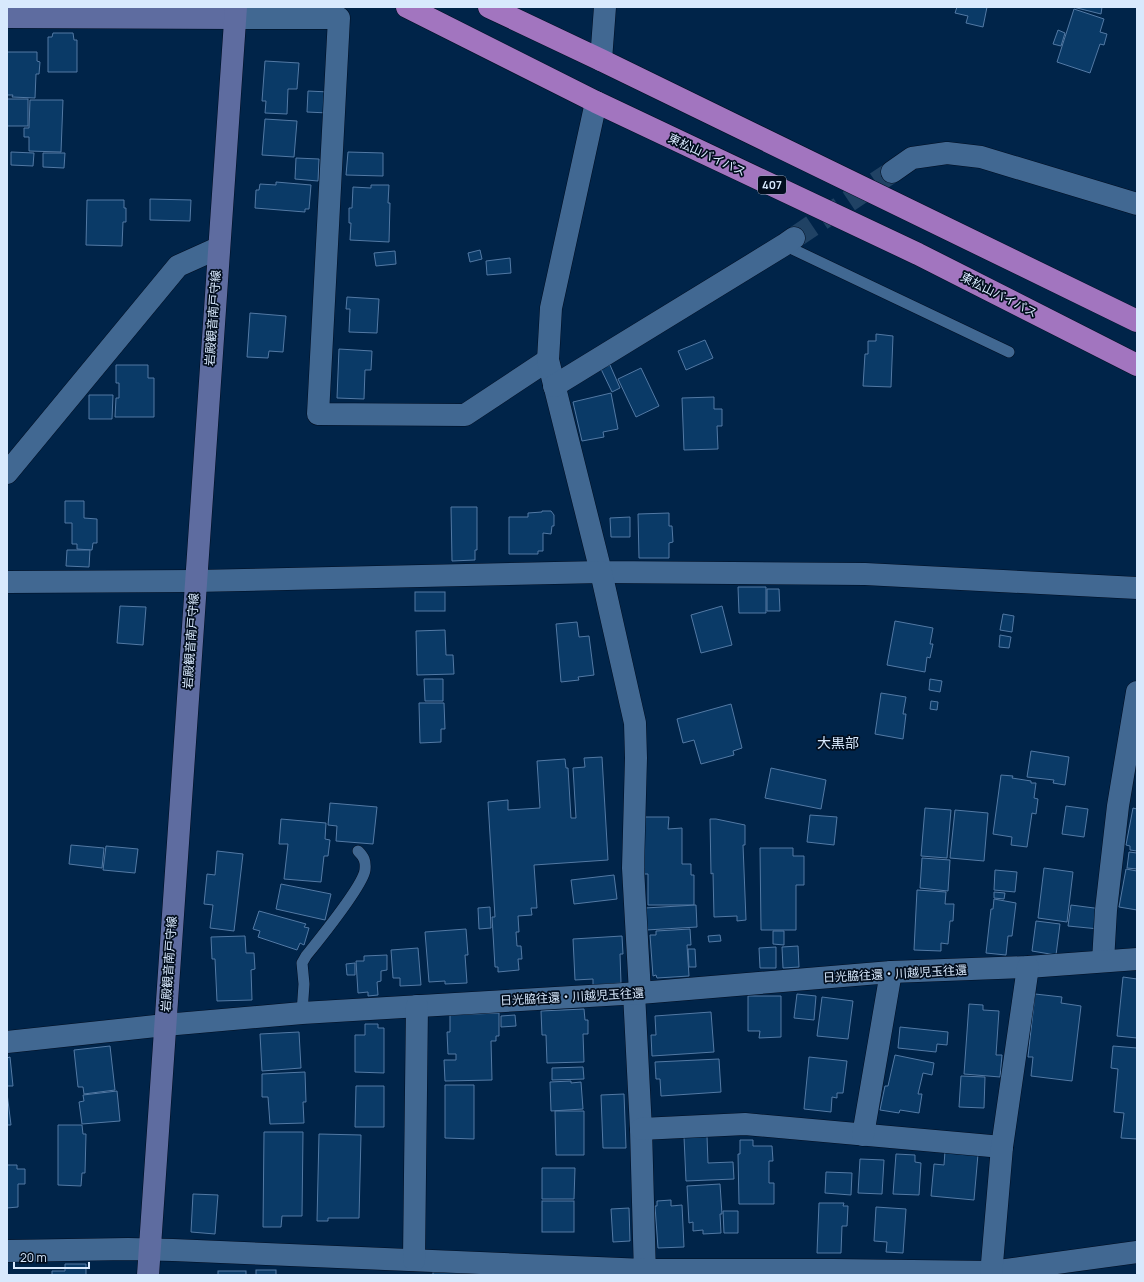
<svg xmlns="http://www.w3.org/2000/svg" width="1144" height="1282" viewBox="0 0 1144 1282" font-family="Manrope,'Noto Sans JP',sans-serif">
<rect width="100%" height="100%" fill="#002449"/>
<!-- building -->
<g fill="#0a3a67" stroke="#5279a4">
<polygon points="957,7 987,7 983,27 966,23 968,16 955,13"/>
<polygon points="1073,7 1102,7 1101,14"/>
<polygon points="1074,9 1104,19 1100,32 1107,34 1104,45 1100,44 1090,73 1057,62"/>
<polygon points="1058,30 1065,33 1061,46 1053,44"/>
<polygon points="53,33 73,33 74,40 77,40 77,72 48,72 48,37 52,37"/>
<polygon points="7,52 37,52 37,61 40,62 39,74 36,74 35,98 12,97 13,95 7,95"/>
<polygon points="265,61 299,63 297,89 288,89 287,114 265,113 266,101 262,101"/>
<polygon points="308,91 329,92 328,113 307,112"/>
<rect x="7" y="99" width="21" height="27"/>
<polygon points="30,100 63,100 61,152 29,151 29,137 24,137 24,128 29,128"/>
<polygon points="265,119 297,121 294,157 262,155"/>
<polygon points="11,152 34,153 33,166 11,165"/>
<polygon points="348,152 383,153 383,176 346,175"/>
<polygon points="43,153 65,153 64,168 43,167"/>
<polygon points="296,158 319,159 318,181 295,179"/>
<polygon points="276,182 311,185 309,209 305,209 305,212 255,208 256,190 259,190 260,184 276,185"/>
<polygon points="371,185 389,185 388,203 390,203 389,242 350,240 351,223 349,223 349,208 352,208 353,187 371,188"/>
<polygon points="150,199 191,200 190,221 150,220"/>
<polygon points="87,200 124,200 124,208 126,208 126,222 123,222 122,246 86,245"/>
<polygon points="480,250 482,259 470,262 468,253"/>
<polygon points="395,251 396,264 376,266 374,253"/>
<polygon points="510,258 511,273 487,275 486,261"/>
<polygon points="347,297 379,299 377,333 349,332 350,309 346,309"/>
<polygon points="250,313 286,316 283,352 269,351 268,358 247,357"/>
<polygon points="876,334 893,336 891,387 863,386 865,354 868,354 868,341 876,341"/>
<polygon points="705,340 713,358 686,370 678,351"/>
<polygon points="339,349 372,351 371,370 365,370 364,399 337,398"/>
<polygon points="116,365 148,365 148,378 154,378 154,417 115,417 116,398 119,398 119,383 116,383"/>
<polygon points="610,365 620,388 612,392 601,369"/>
<polygon points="641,368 659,406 636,417 618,379"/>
<polygon points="611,393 618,429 603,432 604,437 582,441 573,402"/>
<polygon points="89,395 113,395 112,419 89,419"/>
<polygon points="714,397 714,409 722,409 722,426 717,426 718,449 684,450 682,398"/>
<polygon points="65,501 84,501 84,518 97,519 97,543 93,543 92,550 77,549 77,544 72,544 72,523 65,523"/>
<polygon points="451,507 477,507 477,550 475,550 475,560 452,561"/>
<polygon points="542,511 551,511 554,515 554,526 552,526 551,534 543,533 543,551 538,551 538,554 509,554 509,517 528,517 528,513 542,512"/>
<polygon points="669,513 669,526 672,526 673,542 669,543 669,558 639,558 638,514"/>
<polygon points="630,517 630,537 611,537 610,518"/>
<polygon points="67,550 90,550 89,567 66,566"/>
<polygon points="738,587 766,587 766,613 739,613"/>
<polygon points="767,589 779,589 780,611 767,611"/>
<rect x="415" y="592" width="30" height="19"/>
<polygon points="120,606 146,607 143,645 117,643"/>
<polygon points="722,606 732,645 701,653 691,615"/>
<polygon points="1003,614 1014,616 1012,632 1000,630"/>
<polygon points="895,621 933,628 930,644 933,644 930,658 927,657 925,672 887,665"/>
<polygon points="577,622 579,637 589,636 594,675 578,677 579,680 561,682 556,624"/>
<polygon points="445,630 446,655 453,655 454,674 417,675 416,631"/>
<polygon points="1000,635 1011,637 1009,648 999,647"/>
<polygon points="424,679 443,679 443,701 425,701"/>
<polygon points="930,679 942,681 940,692 929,690"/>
<polygon points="881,693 906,697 903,714 906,714 903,739 875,734"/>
<polygon points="931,701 938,702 937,710 930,709"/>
<polygon points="419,703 444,703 445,729 441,729 441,742 420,743"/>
<polygon points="731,704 742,748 733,751 734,755 701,764 694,740 683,743 677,719"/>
<polygon points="1031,751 1069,757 1065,785 1053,783 1054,780 1027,777"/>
<polygon points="602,757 608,860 534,865 537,908 531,908 532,915 518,916 519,932 516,932 517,946 521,946 522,959 518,959 519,970 498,972 498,967 495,967 492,917 495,917 488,802 508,800 508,810 540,808 537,761 565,759 566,768 568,768 571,818 576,818 573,768 585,767 584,758"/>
<polygon points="771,768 826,780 821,809 765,798"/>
<polygon points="1001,775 1013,776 1012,778 1031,781 1031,783 1036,783 1034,798 1038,799 1036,814 1032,813 1027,847 1011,845 1012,837 993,834"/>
<polygon points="330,803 377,807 373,844 336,841 337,826 328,825"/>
<polygon points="1066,806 1088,809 1084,837 1062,834"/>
<polygon points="925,808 951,810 947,858 921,856"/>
<polygon points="1133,808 1137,809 1137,851 1130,850 1130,846 1126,845"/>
<polygon points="955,810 988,813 984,861 950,858"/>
<polygon points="810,815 837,817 834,845 807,842"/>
<polygon points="644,817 669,817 668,829 682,828 682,864 691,864 691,875 694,875 694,905 648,905 648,874 644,874"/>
<polygon points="281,819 326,823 325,839 330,840 328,856 324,856 321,882 284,879 288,844 279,844"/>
<polygon points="710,819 716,819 745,825 745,845 743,845 746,920 737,921 737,916 714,917 713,873 711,874"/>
<polygon points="71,845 104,848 102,868 69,864"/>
<polygon points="106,846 138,849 135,873 103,870"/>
<polygon points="760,848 793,848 793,856 804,856 804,885 796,885 796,930 761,930"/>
<polygon points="217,851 243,854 234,931 210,928 213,905 204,904 207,874 215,875"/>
<polygon points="1129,852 1137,853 1137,869 1127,868"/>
<polygon points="922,858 950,860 948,891 920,888"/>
<polygon points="1044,868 1073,872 1067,922 1038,918"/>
<polygon points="1126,869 1137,871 1137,910 1119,907"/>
<polygon points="995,870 1017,872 1015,892 994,890"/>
<polygon points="614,875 617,899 574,904 571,880"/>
<polygon points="281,884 331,894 325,920 276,909"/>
<polygon points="917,890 946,892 945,904 954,904 953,921 950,921 948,944 941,943 941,951 914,950"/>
<polygon points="994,892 1005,893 1004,899 994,898"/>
<polygon points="994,899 1016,903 1012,936 1008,936 1006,955 986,953 991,909 993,909"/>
<polygon points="696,905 697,927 646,930 645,908"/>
<polygon points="1071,905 1102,909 1099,929 1068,926"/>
<polygon points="490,907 491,928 479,929 478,908"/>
<polygon points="259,911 306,924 304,927 309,928 304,945 300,943 297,950 258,937 260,931 253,929"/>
<polygon points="1036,921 1060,924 1056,955 1032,951"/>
<polygon points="466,929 468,955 465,955 467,983 445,984 445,981 429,982 425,932"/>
<polygon points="690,929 691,945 687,945 689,976 657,978 656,975 653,976 650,935 656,935 656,931"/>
<polygon points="773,931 784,931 784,945 773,944"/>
<polygon points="720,935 721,941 709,942 708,936"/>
<polygon points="245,936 246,953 254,953 255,969 251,970 252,1000 217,1001 215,959 212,959 211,937"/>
<polygon points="622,936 623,954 620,954 621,983 593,985 593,979 575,980 573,939"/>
<polygon points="798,946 799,967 783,968 782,947"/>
<polygon points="776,947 776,968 760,968 759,948"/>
<polygon points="418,948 421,985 400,986 400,978 393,978 391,950"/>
<polygon points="688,949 695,949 696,967 689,967"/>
<polygon points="387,955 387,970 381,971 381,981 377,982 378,995 368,996 368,992 358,993 356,961 364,961 364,956"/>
<polygon points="355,963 355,975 347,975 346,964"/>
<polygon points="1123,977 1137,979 1137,1038 1117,1036"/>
<polygon points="797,994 816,996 814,1020 794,1018"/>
<polygon points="1035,994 1062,997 1061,1003 1081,1006 1072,1081 1031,1076 1033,1057 1028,1057"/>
<polygon points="748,996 781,996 781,1037 759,1038 760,1031 748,1031"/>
<polygon points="822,997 853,1001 848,1039 817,1036"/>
<polygon points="969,1004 983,1005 983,1010 999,1011 996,1055 1002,1055 1000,1077 964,1074"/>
<polygon points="584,1009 585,1020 588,1020 588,1034 583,1034 584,1062 547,1063 546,1035 542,1035 541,1011"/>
<polygon points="711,1012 714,1052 652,1056 651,1035 656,1035 655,1016"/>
<polygon points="499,1013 499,1036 496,1036 496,1041 491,1041 492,1080 445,1081 444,1060 456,1060 456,1054 448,1054 447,1032 450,1032 450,1015"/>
<polygon points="515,1015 516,1026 501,1027 501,1016"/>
<polygon points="365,1024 378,1024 378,1028 384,1028 384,1073 355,1072 355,1035 365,1035"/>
<polygon points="900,1027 948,1032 947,1045 937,1044 936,1052 898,1048"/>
<polygon points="299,1032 301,1068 262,1071 260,1034"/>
<polygon points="110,1046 115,1090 84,1094 83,1087 78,1087 74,1050"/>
<polygon points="1113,1046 1137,1048 1137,1139 1121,1138 1124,1113 1114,1112 1118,1069 1111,1068"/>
<polygon points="895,1055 934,1063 932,1075 923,1073 918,1094 922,1094 919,1113 900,1110 899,1113 880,1110 885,1086 888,1086"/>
<polygon points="10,1057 13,1086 7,1086 7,1058"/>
<polygon points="809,1057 847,1061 843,1093 837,1093 837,1098 832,1097 831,1112 804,1109"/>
<polygon points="719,1059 721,1092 661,1096 660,1079 656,1079 655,1062"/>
<polygon points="583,1067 584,1079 552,1080 552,1068"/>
<polygon points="305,1072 306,1102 303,1102 304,1123 270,1124 268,1097 262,1097 262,1074"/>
<polygon points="961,1076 985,1077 984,1108 959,1107"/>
<polygon points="571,1081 571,1083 581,1082 583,1109 551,1111 550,1082"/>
<polygon points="445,1085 474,1085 474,1139 445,1138"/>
<polygon points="356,1086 384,1086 384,1127 355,1127"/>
<polygon points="117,1091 120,1121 82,1124 79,1102 84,1101 83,1095"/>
<polygon points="7,1093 11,1125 7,1125"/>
<polygon points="624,1094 626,1148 603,1148 601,1095"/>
<polygon points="555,1111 584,1111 584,1155 556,1155"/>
<polygon points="58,1125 82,1125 83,1134 86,1134 85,1173 82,1173 81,1186 58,1185"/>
<polygon points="264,1132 303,1132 302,1216 282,1216 281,1227 263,1227"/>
<polygon points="319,1134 361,1135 359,1218 328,1218 328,1221 317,1221"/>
<polygon points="707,1136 708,1163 733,1162 734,1179 686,1181 684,1137"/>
<polygon points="740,1140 753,1140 753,1146 772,1146 773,1161 769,1161 769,1183 774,1183 774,1204 739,1204 738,1154 740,1154"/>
<polygon points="945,1151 978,1154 974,1200 931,1196 934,1164 944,1165"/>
<polygon points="896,1154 915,1155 915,1162 921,1163 919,1195 893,1194"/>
<polygon points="860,1159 884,1160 882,1194 858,1193"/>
<polygon points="7,1165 17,1165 17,1169 25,1169 25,1184 18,1184 18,1207 7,1208"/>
<polygon points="542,1168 575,1168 574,1199 542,1199"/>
<polygon points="826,1172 852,1173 851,1195 825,1193"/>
<polygon points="720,1184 722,1214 720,1214 721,1233 703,1234 703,1230 693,1231 693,1222 689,1223 687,1186"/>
<polygon points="193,1194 218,1195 215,1234 191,1232"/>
<polygon points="671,1200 671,1206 682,1205 684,1247 658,1248 655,1206 657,1206 657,1201"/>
<rect x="542" y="1201" width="32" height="31"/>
<polygon points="819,1203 844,1203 843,1206 848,1206 847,1226 842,1226 841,1253 817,1253"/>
<polygon points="876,1207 906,1209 903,1253 886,1252 887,1242 874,1241"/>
<polygon points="629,1208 630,1241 613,1242 611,1209"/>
<polygon points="723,1211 738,1211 738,1233 724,1233"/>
<polygon points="65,1264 86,1264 86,1275 52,1275 52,1271 65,1271"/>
<rect x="256" y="1270" width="20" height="5"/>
<rect x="218" y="1271" width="28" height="4"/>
<polygon points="433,1272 468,1273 468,1275 433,1275"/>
</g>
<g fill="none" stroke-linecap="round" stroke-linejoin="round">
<!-- street-tunnel -->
<polyline stroke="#204264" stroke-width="22" stroke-dasharray="22 11" stroke-linecap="butt" points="794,238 892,172"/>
<defs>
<g id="lane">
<polyline points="784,245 1009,352"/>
<path d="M302,1013l2,-29 -2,-21 4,-7c12,-15 57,-70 59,-86 1,-9 -1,-13 -7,-19"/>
</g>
<g id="street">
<polyline points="235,18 339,18 318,414 465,415 548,360"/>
<polyline points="601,60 605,7"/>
<polyline points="596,102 551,308 548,360 601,572 865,574 1137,588"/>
<polyline points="892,172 912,158 947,153 981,157 1137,204"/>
<polyline points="554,386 784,245 794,238"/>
<polyline points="7,473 178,266 218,248"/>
<polyline points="7,582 195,581 601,572 635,723 636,758 633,868 640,993"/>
<polyline points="1103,961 1106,910 1118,806 1137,692"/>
<polyline points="634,993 641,1129 645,1275"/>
<polyline points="7,1042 165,1025 302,1013 640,993 891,972 1028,967 1137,959"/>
<polyline points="641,1129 745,1124 1002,1147"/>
<polyline points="863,1135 891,972"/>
<polyline points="7,1251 128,1249 173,1250 645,1270 834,1270 991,1272 1137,1252"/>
<polyline points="414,1260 417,1006"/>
<polyline points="991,1275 1002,1147 1028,967"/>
</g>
<g id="secondary">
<polyline points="7,17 235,18"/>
<polyline points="148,1275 236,7"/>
</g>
<g id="highway">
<polyline points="407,7 596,102 918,254 1137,365"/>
<polyline points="489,7 601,60 1137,321"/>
</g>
</defs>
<!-- lane casing -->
<use href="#lane" stroke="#000e21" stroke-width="12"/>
<!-- street casing -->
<use href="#street" stroke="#000e21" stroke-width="23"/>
<!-- secondary casing -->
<use href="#secondary" stroke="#000e21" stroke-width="23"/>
<!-- highway casing -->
<use href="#highway" stroke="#000e21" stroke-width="23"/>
<!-- lane -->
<use href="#lane" stroke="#416892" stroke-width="11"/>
<!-- street -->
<use href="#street" stroke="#416892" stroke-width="22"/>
<!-- secondary -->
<use href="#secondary" stroke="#5e6ca0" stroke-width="22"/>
<!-- highway -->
<use href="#highway" stroke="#a275bf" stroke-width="22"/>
</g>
<g text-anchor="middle" stroke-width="3.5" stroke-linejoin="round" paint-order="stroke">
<!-- shield labels -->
<rect fill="#020e1e" stroke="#98a7ba" stroke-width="1" x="758" y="176" width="28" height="18" rx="3"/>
<g font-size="11" font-weight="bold" fill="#d8e9fd">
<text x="772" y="189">407</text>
</g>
<!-- street labels -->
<g font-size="12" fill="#d8e9fd" stroke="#020e1e">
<text transform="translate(707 155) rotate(25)" y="4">東松山バイパス</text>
<text transform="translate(999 295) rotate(27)" y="4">東松山バイパス</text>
<text transform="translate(213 318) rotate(-86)" y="4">岩殿観音南戸守線</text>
<text transform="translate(191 641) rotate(-86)" y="4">岩殿観音南戸守線</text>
<text transform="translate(169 964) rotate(-86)" y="4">岩殿観音南戸守線</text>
<text transform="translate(895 974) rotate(-3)" y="4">日光脇往還・川越児玉往還</text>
<text transform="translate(572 997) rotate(-3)" y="4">日光脇往還・川越児玉往還</text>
</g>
<!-- quarter labels -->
<g font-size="14" fill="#d8e9fd" stroke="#020e1e">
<text x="838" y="748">大黒部</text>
</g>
</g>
<!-- border -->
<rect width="1144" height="1282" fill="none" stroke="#d8e9fd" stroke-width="16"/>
<!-- scale -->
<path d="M14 1262v6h75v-6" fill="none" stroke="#d8e9fd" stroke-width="2"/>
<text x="20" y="1262" font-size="12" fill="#d8e9fd" stroke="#020e1e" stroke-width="3" paint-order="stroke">20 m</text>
</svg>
